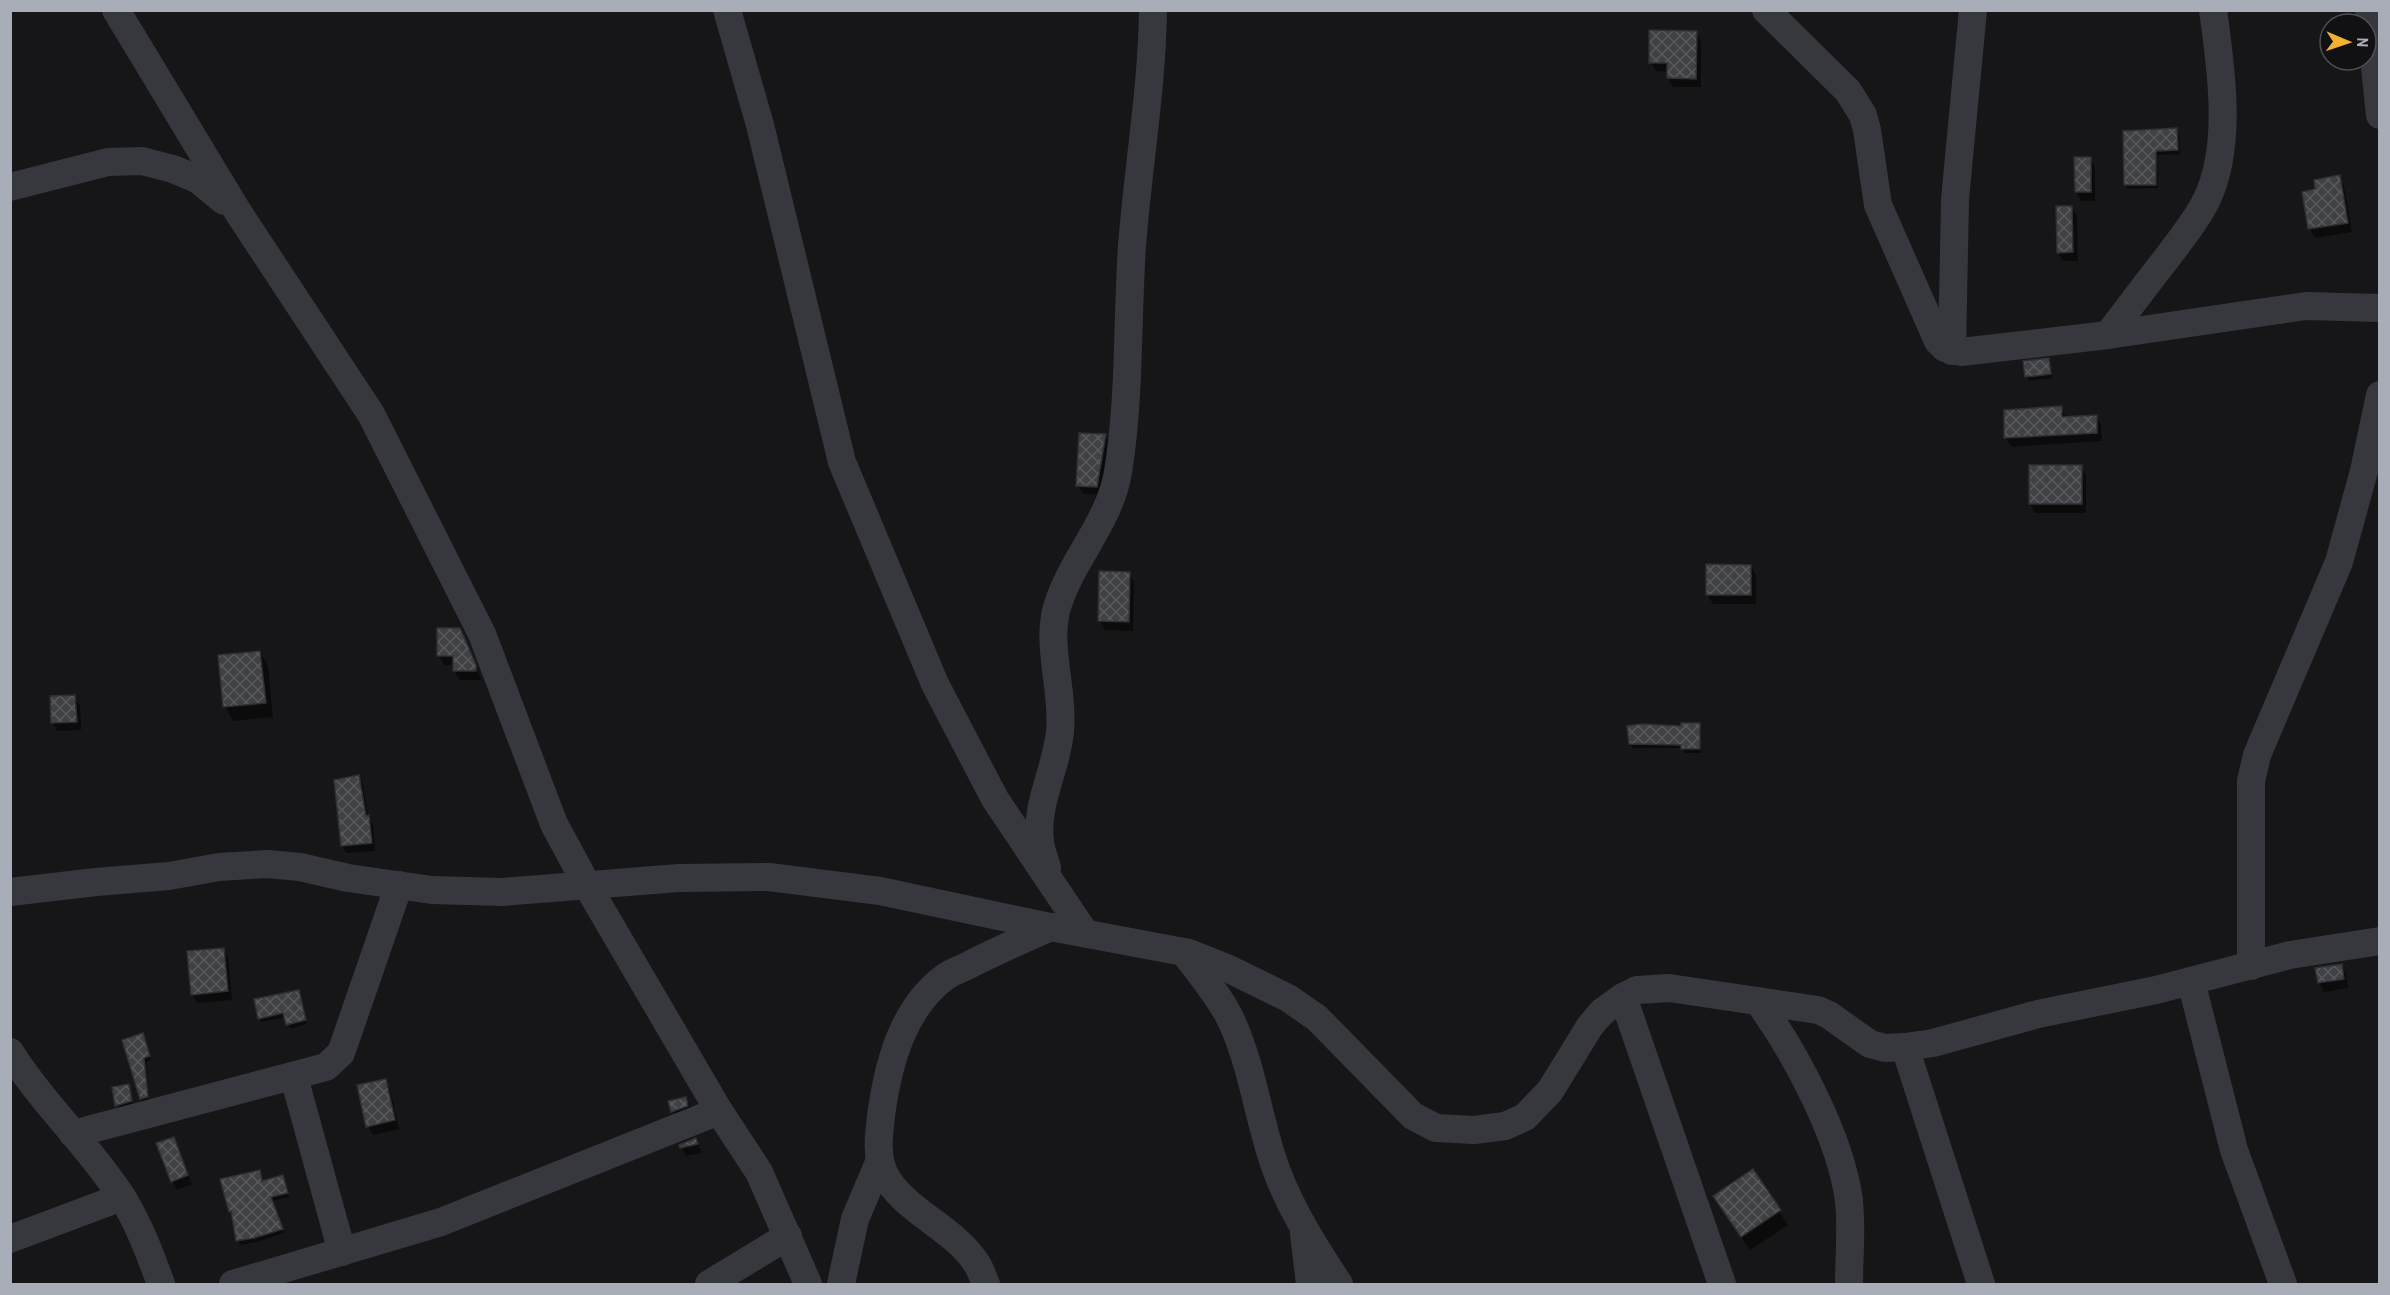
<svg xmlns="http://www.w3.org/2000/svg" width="2390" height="1295" viewBox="0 0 2390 1295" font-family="'Archivo Narrow',sans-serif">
<defs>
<pattern id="building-cross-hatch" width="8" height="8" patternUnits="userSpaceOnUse" patternTransform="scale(1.5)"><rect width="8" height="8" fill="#404145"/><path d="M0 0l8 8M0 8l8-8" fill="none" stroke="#595a5e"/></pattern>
</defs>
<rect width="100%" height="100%" fill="#161618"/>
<!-- shadow -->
<g fill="#0007">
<polygon points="1696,32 1701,41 1701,87 1673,87 1668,78 1668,72 1656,71 1651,62"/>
<polygon points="2176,130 2179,134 2180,154 2157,155 2158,188 2128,189 2126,185 2124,133"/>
<polygon points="2090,158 2095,167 2095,201 2081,201 2076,192"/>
<polygon points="2339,177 2344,186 2352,232 2315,238 2310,229 2317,191"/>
<polygon points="2071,207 2077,216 2078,261 2063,261 2058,252"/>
<polygon points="2048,360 2052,378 2029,381 2027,377"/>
<polygon points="2061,407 2066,418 2096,416 2101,425 2102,441 2011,447 2006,438"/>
<polygon points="1105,435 1111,444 1102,495 1083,494 1078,485"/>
<polygon points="2081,467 2086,476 2086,513 2035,513 2030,504"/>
<polygon points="1751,566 1756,575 1756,604 1713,604 1707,595"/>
<polygon points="1129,573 1134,582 1133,631 1105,630 1100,621"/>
<polygon points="460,629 480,676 481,680 460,680 454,671 454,665 444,665 439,656"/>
<polygon points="260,652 268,666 273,717 233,721 225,707"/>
<polygon points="74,697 80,706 81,730 57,731 52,722"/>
<polygon points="1699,724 1701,728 1701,753 1685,753 1682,748 1633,748 1630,744 1682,727"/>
<polygon points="358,777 363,784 368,817 373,824 375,851 346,853 342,846"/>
<polygon points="223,949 228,958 232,1000 197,1003 192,994"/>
<polygon points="2341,965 2346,974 2348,988 2324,992 2319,983"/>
<polygon points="298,992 307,1024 290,1029 286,1017 261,1022 259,1018"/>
<polygon points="145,1039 151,1060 146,1062 149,1101 143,1103 141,1099"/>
<polygon points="385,1080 390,1089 399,1129 373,1135 368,1126"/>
<polygon points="128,1086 133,1105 119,1109 117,1105"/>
<polygon points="685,1098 691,1107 677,1121 670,1102"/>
<polygon points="173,1138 192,1184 177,1190 172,1181"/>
<polygon points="696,1140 702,1153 686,1156 681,1147"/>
<polygon points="259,1171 263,1182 283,1177 285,1181 289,1197 272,1201 284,1233 257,1242 240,1245 230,1211"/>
<polygon points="1753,1171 1788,1225 1750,1250 1723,1210"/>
</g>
<!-- building -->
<g fill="url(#building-cross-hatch)" stroke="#303034" stroke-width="1.5">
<polygon points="1649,30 1697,31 1696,79 1667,78 1667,63 1649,63"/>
<polygon points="2177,128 2178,150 2156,151 2156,185 2124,185 2123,131"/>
<polygon points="2074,157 2091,157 2091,192 2075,192"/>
<polygon points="2340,175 2348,223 2308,229 2302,192 2315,189 2314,180"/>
<polygon points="2056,206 2072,206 2073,252 2057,253"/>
<polygon points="2049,358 2051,374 2025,377 2023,361"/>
<polygon points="2062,406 2062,417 2097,415 2097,433 2004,438 2004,410"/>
<polygon points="1079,433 1106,434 1097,487 1076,486"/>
<rect x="2029" y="465" width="53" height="39"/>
<polygon points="1706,564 1751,565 1751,595 1706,595"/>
<polygon points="1099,571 1130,572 1129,622 1098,621"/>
<polygon points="437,628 460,628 476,665 476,671 453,671 453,656 437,656"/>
<polygon points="260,651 266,703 223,707 218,655"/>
<polygon points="75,695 77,722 51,723 50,696"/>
<polygon points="1681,723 1700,723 1700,749 1681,749 1681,745 1629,744 1627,726 1641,724 1681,726"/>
<polygon points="359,775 366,816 369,815 372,843 341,846 334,780"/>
<polygon points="224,948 228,991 191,995 187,951"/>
<polygon points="2342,964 2344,979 2318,983 2315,968"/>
<polygon points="299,990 306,1020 286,1025 283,1013 258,1019 254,999"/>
<polygon points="143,1033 150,1056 144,1058 148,1097 140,1099 122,1040"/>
<polygon points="386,1079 395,1120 366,1127 357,1085"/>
<polygon points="129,1084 132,1101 115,1106 112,1087"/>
<polygon points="686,1097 688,1106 671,1112 668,1101"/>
<polygon points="174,1137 188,1175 171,1182 156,1143"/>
<polygon points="696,1138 698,1144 680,1148 679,1145"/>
<polygon points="1753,1169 1781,1210 1741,1237 1713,1196"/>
<polygon points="260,1170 262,1181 283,1175 288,1193 271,1197 283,1229 254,1238 236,1241 231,1211 229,1212 220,1179"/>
</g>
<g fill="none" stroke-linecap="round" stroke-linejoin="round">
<!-- minor -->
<g stroke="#37383d" stroke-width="28">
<polyline points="116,10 238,212 371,414 482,634 554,824 588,887 719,1111 759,1172 808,1284"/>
<polyline points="727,10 760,125 842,462 935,684 995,799 1085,933"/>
<polyline points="1766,10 1848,91 1863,115 1867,130 1878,205 1938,341 1945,348 1961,352 2108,335 2306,306 2380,308"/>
<polyline points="2369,10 2380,115"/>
<polyline points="10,187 108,162 142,161 173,169 197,179 224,201"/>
<path d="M2108,335c20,-26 39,-52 59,-77 13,-18 29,-37 39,-57 27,-54 15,-133 7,-191"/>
<polyline points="1952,351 1955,199 1973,10"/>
<path d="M1047,868c-2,-8 -6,-18 -7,-26 -5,-38 17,-74 20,-111 4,-42 -15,-87 -2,-127 15,-46 52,-83 60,-132 12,-74 9,-151 14,-226 6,-79 20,-157 21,-236"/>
<polyline points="10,892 96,882 169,876 219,867 267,864 300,867 348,878 432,890 502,892 679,878 769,877 880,891 1045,926 1189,953 1229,969 1288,998 1317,1018 1413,1116 1436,1128 1474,1130 1505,1126 1525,1117 1550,1091 1590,1026 1602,1012 1623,997 1637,990 1669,988 1818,1010 1829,1015 1870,1044 1885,1048 1905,1047 1933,1043 2038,1014 2156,990 2290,955 2380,941"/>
<path d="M1184,952c16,22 35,43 47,68 19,41 26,88 39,131 14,48 42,92 69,133"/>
<polyline points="2251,966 2251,781 2257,755 2339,562 2364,471 2380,395"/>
<polyline points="2191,981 2234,1150 2283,1284"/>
<polyline points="1623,997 1722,1284"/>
<path d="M1758,1001c37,51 83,137 91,200 3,28 0,56 0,83"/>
<polyline points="1905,1047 1981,1284"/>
<path d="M10,1052c33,52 79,94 112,145 17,27 28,57 39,87"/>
<polyline points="294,1077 342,1252"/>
<polyline points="73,1134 326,1067 341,1053 399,885"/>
<polyline points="1304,1234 1310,1284"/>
<polyline points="10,1239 122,1197"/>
<polyline points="233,1284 441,1222 719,1111"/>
<polyline points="709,1284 788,1236"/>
<polyline points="841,1284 855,1219 880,1160"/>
<path d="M986,1284c-3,-6 -5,-14 -9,-20 -22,-35 -67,-50 -89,-84 -14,-20 -9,-48 -6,-71 7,-48 22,-102 63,-132 7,-5 16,-8 24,-12 27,-14 55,-26 82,-38"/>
</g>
</g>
<!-- border -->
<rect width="2390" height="1295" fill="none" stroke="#a8adb8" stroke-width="24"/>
<!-- north arrow -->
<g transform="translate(2348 42) rotate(92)"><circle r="28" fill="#111113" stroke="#4d4f55" stroke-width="1.5"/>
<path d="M0-4.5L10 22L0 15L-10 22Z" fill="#f2b134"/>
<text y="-9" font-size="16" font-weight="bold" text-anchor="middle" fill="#a8adb8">N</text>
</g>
</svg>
